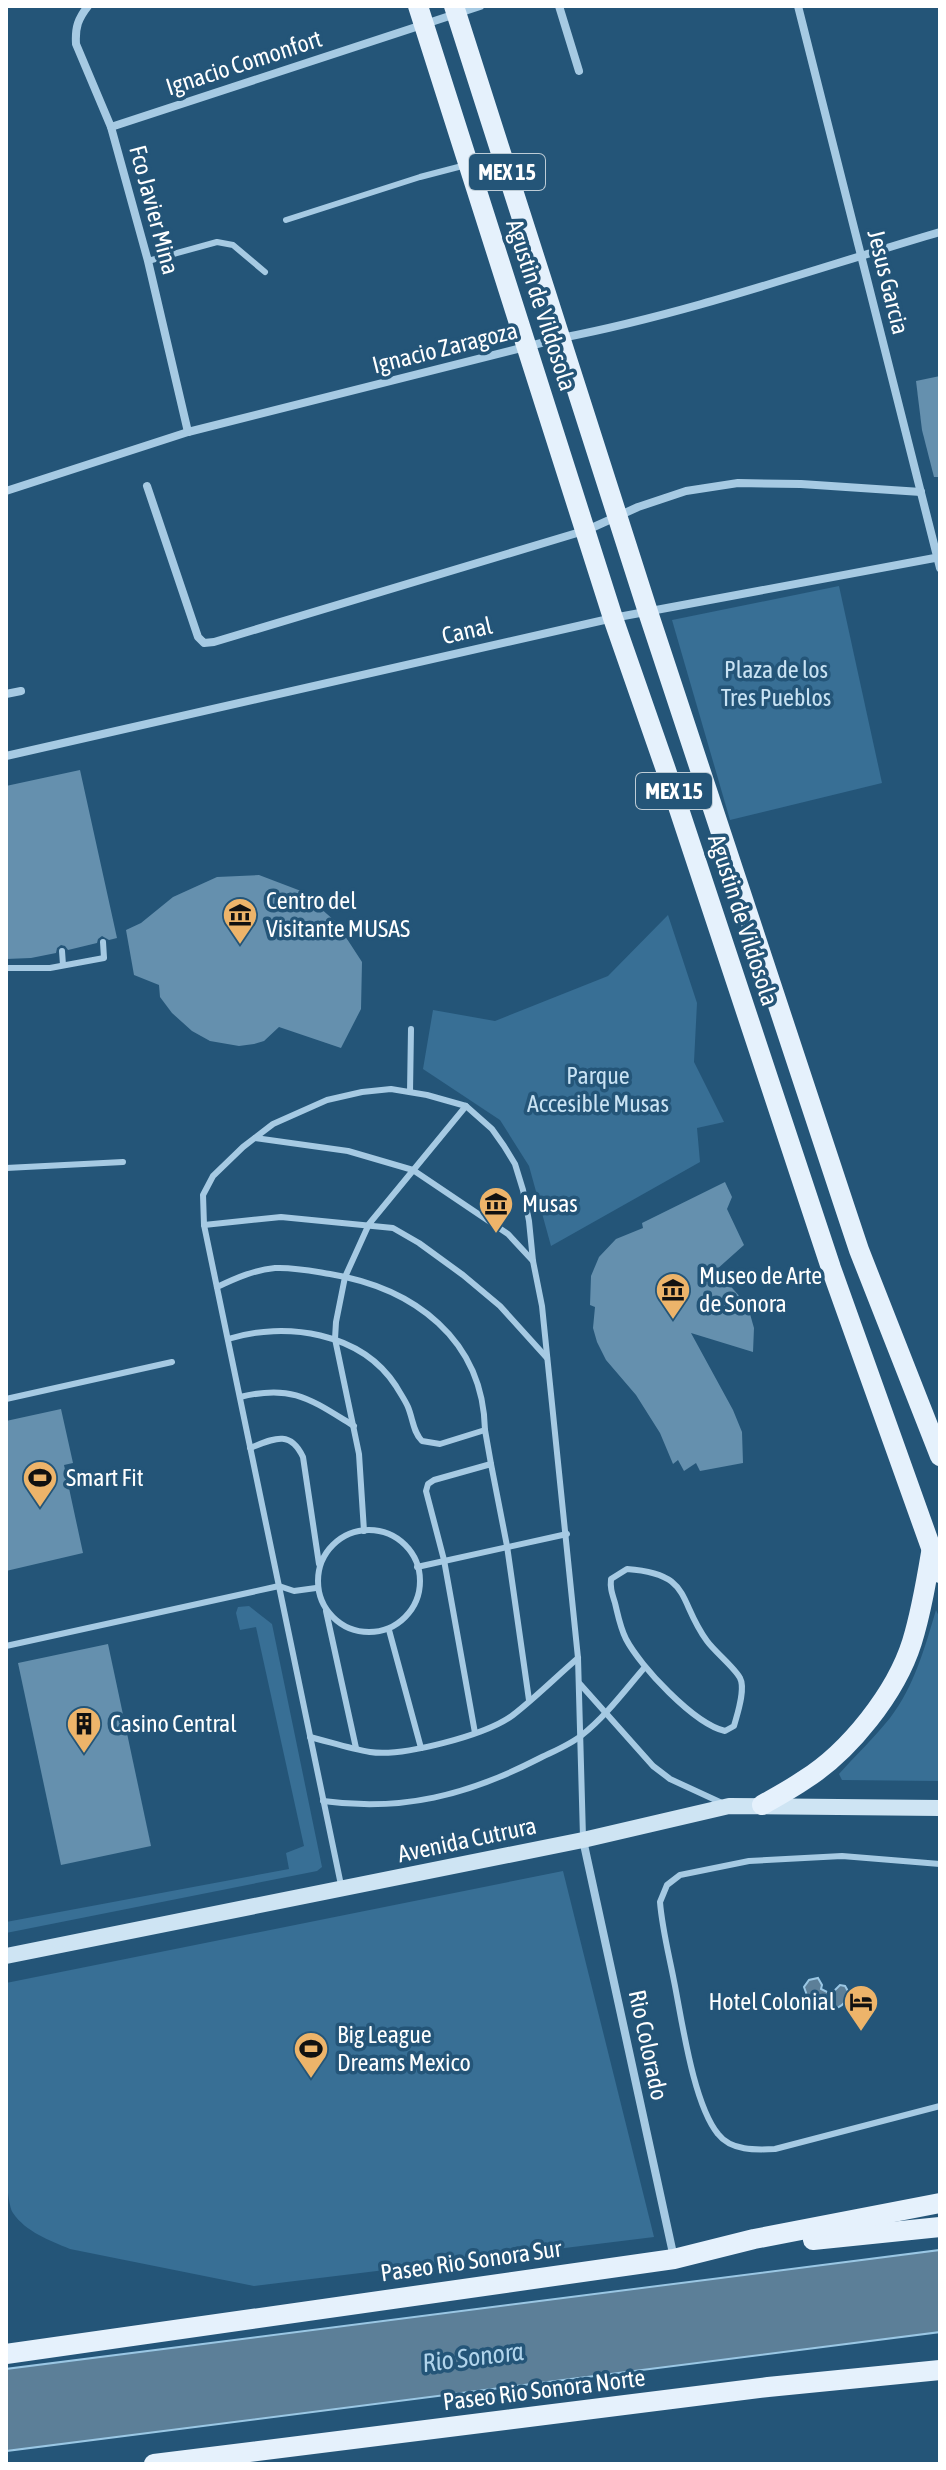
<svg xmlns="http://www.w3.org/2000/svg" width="946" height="2470" viewBox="0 0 946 2470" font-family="'Asap Condensed',sans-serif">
<rect width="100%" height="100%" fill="#245578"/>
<!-- green -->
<g fill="#386f95">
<polygon points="839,586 882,783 730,820 672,620"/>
<polygon points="668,915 697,1003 694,1062 724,1122 697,1128 700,1162 551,1246 529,1166 500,1120 423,1069 433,1010 495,1021 608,976"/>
<polygon points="249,1606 272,1624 322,1867 317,1871 6,1933 6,1922 289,1869 286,1853 304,1846 256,1627 240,1630 236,1613 238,1607"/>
<path d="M936,1610l4,9v162l-98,-1 -3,-6c17,-19 35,-36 51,-56 24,-31 35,-71 46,-108z"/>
<path d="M563,1871l91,366 -400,49 -184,-37c-21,-9 -44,-17 -57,-36 -13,-19 -7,-195 -7,-230z"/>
</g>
<!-- water -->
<g fill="#5c7f98" stroke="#9ac7e4" stroke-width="2">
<path d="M818,1978l4,7 -1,4 10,5 9,-9 5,1 4,7c-4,15 -14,17 -29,17l-11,-9 -5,-14 5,-7z"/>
<polygon points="940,2250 940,2332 6,2451 6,2369"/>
</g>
<!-- building -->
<g fill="#6590ae">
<polygon points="940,376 940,477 934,477 922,430 916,381"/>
<polygon points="80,770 117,938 109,940 102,936 98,939 97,943 68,950 65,946 61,945 57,948 56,953 31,958 6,959 6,786"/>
<polygon points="259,875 301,891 336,922 362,962 361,1009 341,1048 279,1027 264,1041 254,1044 239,1046 210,1041 192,1031 172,1013 160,997 159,985 134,975 126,930 141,923 173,897 217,877"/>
<polygon points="725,1182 732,1197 727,1209 744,1245 716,1270 742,1299 750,1314 754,1328 753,1352 691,1333 733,1410 742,1432 743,1463 700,1471 696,1463 684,1471 678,1460 673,1464 660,1433 636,1395 606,1360 597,1342 593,1328 595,1307 590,1305 591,1276 599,1257 616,1239 643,1228 642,1223"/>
<polygon points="61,1409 73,1463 64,1465 83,1553 6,1571 6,1421"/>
<polygon points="108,1644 151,1846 61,1865 18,1663"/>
</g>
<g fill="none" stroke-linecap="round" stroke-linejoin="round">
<!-- lane -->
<g stroke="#a6cae3" stroke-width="6">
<polyline points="286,220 420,177 466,165"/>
<polyline points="148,261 217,242 233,245 265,272"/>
<polyline points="62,951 63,965"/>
<polyline points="6,968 50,968 104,958 103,942"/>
<polyline points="410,1092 411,1029"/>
<polyline points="255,1138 348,1151 413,1170 508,1234 533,1261"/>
<polyline points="6,1168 123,1162"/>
<polyline points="204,1225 281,1217 393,1228 419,1243 463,1275 500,1306 547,1358"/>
<path d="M217,1287c19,-9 37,-17 58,-19 19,-1 37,3 55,6 84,14 153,65 155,156l-45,14 -18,-3c-9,-9 -9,-22 -14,-34 -3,-7 -8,-14 -12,-21 -35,-54 -111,-65 -168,-47"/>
<path d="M240,1397c52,-13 70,2 114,29"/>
<polyline points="6,1399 172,1362"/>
<polyline points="485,1430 491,1464"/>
<path d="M250,1448c23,-9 40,-19 53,9l16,107"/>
<circle cx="369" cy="1581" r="51"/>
<polyline points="364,1531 359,1454 335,1339 336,1322 345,1277 369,1224 466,1106"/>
<polyline points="417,1567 567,1534"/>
<path d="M627,1569c66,5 50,31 80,72 8,11 28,27 33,37 6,11 -3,37 -6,48l-9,5c-31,-7 -85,-65 -99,-92 -6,-12 -8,-24 -11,-36 -3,-10 -5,-15 -4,-24z"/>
<polyline points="326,1611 356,1748"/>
<polyline points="389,1630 421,1748"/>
<polyline points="6,1646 279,1586 294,1591 316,1588"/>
<polyline points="580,1684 653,1766 670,1779 722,1803"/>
<polyline points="475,1733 444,1560 426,1491 428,1484 434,1480 491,1464 507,1546 529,1700"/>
<path d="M310,1737c20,5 41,12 60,15 33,5 116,-17 143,-37 22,-17 43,-38 65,-57"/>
<path d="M323,1801c79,11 145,-6 215,-42 14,-7 32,-14 44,-24 24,-19 43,-45 63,-68"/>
<path d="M940,1864l-98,-8 -93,5 -69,14 -13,10 -7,17c2,26 9,53 14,79 8,39 19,122 44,153 13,17 38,16 57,15l165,-43"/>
<polyline points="341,1885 204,1225 203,1195 213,1176 243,1147 273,1124 327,1100 362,1092 391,1089 427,1095 466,1106 492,1129 504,1146 515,1164 523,1190 529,1221 533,1261 542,1306 578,1658 583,1837"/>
</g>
<!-- street -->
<g stroke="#a6cae3" stroke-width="8">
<path d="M88,6c-10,13 -13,21 -12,38l35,83 37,134 40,171"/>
<polyline points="559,6 579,71"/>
<polyline points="798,6 940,568"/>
<polyline points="111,127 480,6"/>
<polyline points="147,486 198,637 204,643 214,642 587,530 638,507 686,491 738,483 801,484 921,492"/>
<path d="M6,491l182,-59 373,-94c129,-25 253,-69 379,-106"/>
<polyline points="6,694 21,691"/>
<polyline points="6,756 613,618 940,557"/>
<polyline points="583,1840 674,2258"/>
</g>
<!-- secondary -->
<polyline stroke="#cee4f3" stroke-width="16" points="6,1956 583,1840 729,1806 940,1808"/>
<!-- primary -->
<g stroke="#e5f1fc" stroke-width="20">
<polyline points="418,6 613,618 666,770 831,1268 940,1573"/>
<polyline points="454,6 648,612 845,1208 859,1250 940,1456"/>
<path d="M762,1805c14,-8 29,-16 42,-25 45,-28 92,-87 108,-138 9,-29 14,-59 19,-89"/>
<polyline points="813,2240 940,2227"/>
<polyline points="6,2354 674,2259 754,2239 940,2203"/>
<polyline points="154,2464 768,2387 940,2370"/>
</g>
</g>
<!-- icons -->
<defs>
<symbol id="museum-pin" viewBox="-11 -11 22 30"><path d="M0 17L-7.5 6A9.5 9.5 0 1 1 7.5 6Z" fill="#edb46a" stroke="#245578"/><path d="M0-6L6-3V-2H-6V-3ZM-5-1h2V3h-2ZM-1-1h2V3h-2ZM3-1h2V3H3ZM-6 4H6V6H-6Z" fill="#111"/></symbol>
<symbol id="stadium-pin" viewBox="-11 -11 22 30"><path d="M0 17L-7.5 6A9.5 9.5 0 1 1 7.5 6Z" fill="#edb46a" stroke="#245578"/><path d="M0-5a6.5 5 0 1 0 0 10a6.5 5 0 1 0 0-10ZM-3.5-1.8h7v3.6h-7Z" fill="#111"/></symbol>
<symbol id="building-pin" viewBox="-11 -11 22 30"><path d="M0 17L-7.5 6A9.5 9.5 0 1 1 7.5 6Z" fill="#edb46a" stroke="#245578"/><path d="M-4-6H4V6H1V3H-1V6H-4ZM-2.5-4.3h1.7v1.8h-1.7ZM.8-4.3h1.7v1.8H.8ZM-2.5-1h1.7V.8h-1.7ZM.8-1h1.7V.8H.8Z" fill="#111"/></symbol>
<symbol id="hotel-pin" viewBox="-11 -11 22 30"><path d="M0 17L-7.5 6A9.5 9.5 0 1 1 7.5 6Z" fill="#edb46a" stroke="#245578"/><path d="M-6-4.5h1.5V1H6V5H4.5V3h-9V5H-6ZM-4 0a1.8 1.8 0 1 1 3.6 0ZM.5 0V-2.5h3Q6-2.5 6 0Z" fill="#111"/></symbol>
</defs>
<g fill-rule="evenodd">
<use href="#museum-pin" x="220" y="895" width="40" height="54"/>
<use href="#museum-pin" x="476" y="1184" width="40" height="54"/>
<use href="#museum-pin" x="653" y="1270" width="40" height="54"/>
<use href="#stadium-pin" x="20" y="1458" width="40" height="54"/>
<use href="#building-pin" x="64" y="1704" width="40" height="54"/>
<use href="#hotel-pin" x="841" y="1982" width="40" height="54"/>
<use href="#stadium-pin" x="291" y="2029" width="40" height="54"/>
</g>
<g text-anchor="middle" stroke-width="7" stroke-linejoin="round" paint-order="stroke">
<!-- shield labels -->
<g fill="#245578" stroke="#bdccd6" stroke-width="2">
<rect x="469" y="154" width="76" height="36" rx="6"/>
<rect x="636" y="773" width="76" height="36" rx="6"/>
</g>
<g font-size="22" font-weight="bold" fill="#fff">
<text x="507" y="180">MEX 15</text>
<text x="674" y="799">MEX 15</text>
</g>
<!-- street labels -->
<g font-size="24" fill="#fff" stroke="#245578">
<text transform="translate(244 63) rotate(-18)" y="8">Ignacio Comonfort</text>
<text transform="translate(154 210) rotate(75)" y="8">Fco Javier Mina</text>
<text transform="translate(888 282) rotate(76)" y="8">Jesus Garcia</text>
<text transform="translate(541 305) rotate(72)" y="8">Agustin de Vildosola</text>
<text transform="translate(445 348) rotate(-14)" y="8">Ignacio Zaragoza</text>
<text transform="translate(467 631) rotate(-13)" y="8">Canal</text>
<text transform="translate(743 920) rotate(72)" y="8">Agustin de Vildosola</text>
<text transform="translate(467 1840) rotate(-12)" y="8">Avenida Cutrura</text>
<text transform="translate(648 2045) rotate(78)" y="8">Rio Colorado</text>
<text transform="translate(471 2261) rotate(-8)" y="8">Paseo Rio Sonora Sur</text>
<text transform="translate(544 2390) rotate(-7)" y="8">Paseo Rio Sonora Norte</text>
</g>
<!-- park labels -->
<g font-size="24" fill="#c8e2f3" stroke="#245578">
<text x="776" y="678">Plaza de los<tspan x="776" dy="28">Tres Pueblos</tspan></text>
<text x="598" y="1084">Parque<tspan x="598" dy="28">Accesible Musas</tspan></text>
</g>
<!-- poi labels -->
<g font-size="24" fill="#fff" stroke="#245578" text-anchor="start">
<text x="266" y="909">Centro del<tspan x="266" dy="28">Visitante MUSAS</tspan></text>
<text x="522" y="1212">Musas</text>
<text x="699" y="1284">Museo de Arte<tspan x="699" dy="28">de Sonora</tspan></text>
<text x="66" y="1486">Smart Fit</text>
<text x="110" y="1732">Casino Central</text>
<text x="835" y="2010" text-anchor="end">Hotel Colonial</text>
<text x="337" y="2043">Big League<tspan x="337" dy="28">Dreams Mexico</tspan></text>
</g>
<!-- water labels -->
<g font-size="26" font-style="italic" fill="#b1d4eb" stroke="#245578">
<text transform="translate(473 2357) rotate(-7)" y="9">Rio Sonora</text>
</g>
</g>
<!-- border -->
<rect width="946" height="2470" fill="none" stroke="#ffffff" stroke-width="16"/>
</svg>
